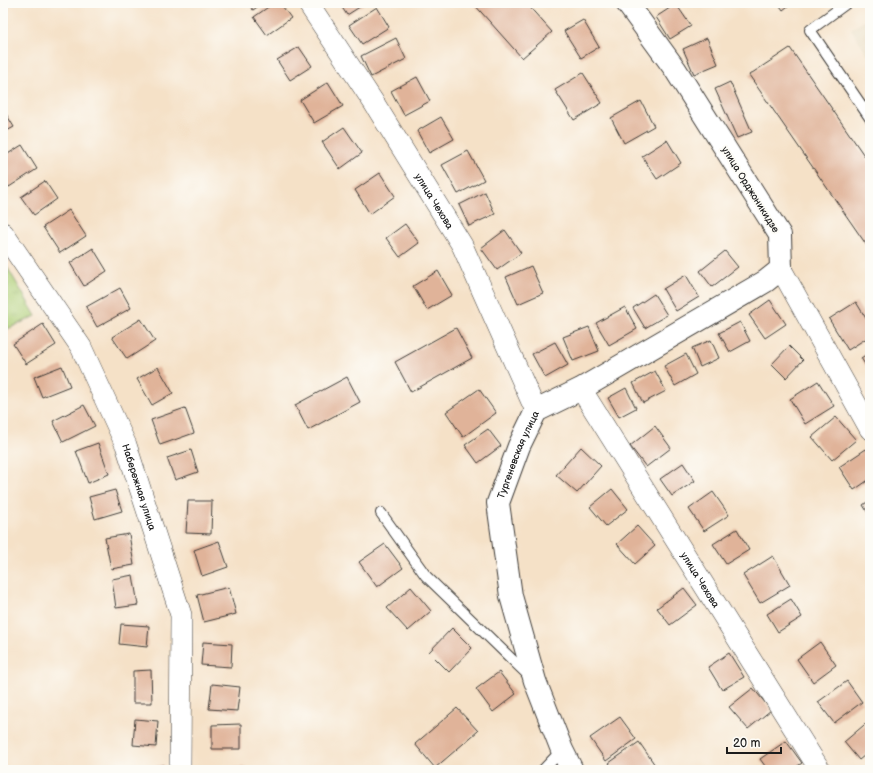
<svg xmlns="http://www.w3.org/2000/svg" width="873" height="773" viewBox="0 0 873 773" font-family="'Balsamiq Sans',sans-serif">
<defs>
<pattern id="grass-tufts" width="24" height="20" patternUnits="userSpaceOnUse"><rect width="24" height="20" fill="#aece76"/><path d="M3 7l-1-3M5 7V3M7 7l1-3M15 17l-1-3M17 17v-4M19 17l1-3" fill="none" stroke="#95b066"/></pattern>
</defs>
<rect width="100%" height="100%" fill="#fdfcf7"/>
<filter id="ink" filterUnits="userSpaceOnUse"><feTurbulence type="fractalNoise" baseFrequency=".025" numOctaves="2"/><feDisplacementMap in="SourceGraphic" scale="8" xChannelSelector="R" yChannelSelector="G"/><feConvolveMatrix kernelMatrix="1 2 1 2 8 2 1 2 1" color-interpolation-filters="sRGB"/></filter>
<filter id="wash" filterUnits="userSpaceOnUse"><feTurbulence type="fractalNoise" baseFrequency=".012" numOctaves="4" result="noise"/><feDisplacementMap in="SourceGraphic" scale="16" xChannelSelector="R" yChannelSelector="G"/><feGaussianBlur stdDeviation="0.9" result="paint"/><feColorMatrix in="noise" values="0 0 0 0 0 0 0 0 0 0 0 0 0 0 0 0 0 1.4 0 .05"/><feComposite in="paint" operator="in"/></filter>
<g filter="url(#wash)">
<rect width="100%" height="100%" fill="#f5e1c7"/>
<!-- built -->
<polygon fill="#e5d5b7" points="870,17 870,58 851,29"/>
<!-- grass -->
<polygon fill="url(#grass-tufts)" stroke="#657549" points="3,260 36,316 3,331"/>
<g id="blocks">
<!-- building -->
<g fill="#e0b399">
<polygon points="248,3 263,3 253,10"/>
<polygon points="274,3 280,3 291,18 267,35 254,17"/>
<polygon points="339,3 366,3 347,15"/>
<polygon points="473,3 526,3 552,32 522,58"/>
<polygon points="778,3 792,3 783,10"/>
<polygon points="676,4 691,26 670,39 656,17"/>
<polygon points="377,7 389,27 362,44 349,25"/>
<polygon points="583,20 599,47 581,58 564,31"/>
<polygon points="396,38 406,59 371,77 361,56"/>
<polygon points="707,38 718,64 694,74 683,49"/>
<polygon points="299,47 312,66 290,80 277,60"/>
<polygon points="790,48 870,164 870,250 749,75"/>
<polygon points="583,73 602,103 574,120 555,90"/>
<polygon points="417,77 430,101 404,115 391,91"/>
<polygon points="328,82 343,106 314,123 300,100"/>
<polygon points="730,82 752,132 737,138 715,89"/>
<polygon points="641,101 654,126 624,143 611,118"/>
<polygon points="3,109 14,127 3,133"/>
<polygon points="441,117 454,139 429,153 417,131"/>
<polygon points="344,127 362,153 340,169 322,142"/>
<polygon points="667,140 681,163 657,179 642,156"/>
<polygon points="22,145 37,169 9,187 3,178 3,157"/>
<polygon points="468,151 484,180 458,194 442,165"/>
<polygon points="380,173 395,196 370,214 355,190"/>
<polygon points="45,181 57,199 34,215 21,197"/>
<polygon points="485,192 495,214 469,226 459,205"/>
<polygon points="69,210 86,236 60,253 43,227"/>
<polygon points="405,224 419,243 400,257 386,238"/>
<polygon points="505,230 521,253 497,270 481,248"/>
<polygon points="93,248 107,271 84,286 70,263"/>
<polygon points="725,251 738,267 712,287 700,271"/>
<polygon points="531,266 543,293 518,304 506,277"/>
<polygon points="438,271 452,295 427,310 413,286"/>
<polygon points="686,275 699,297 676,311 663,289"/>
<polygon points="120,288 131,308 97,327 86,307"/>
<polygon points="654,294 667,315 645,328 633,308"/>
<polygon points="770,300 786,324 765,338 749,315"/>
<polygon points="856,302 870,325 870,336 848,350 829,319"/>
<polygon points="625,307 637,329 609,345 596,323"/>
<polygon points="141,319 155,341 127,359 112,337"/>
<polygon points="740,322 750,341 730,352 719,333"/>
<polygon points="43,324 56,345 26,364 13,344"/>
<polygon points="589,327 599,351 573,361 563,337"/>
<polygon points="456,328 472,358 411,392 395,362"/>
<polygon points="711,340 719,358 700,367 692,348"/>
<polygon points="555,342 568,365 545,378 532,354"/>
<polygon points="789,346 803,360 786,378 772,364"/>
<polygon points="870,352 870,372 861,358"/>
<polygon points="686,354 696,374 675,386 664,366"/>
<polygon points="62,366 70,386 42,397 34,377"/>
<polygon points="158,367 173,393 152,405 137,379"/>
<polygon points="655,371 666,391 643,403 633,383"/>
<polygon points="347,377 360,402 308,430 295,405"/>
<polygon points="818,381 834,406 805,424 790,399"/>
<polygon points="626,388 636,408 619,417 608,398"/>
<polygon points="479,389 496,413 463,437 446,412"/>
<polygon points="84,405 95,426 63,442 53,421"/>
<polygon points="185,408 194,433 160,445 151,420"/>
<polygon points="836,417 856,440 832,460 812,437"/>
<polygon points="655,426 671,448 646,467 630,446"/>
<polygon points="488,429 501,446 478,463 465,445"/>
<polygon points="98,443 109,474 88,483 76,451"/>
<polygon points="581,447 601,466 577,493 556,475"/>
<polygon points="866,449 870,455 870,479 854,490 839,467"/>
<polygon points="191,450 198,472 175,480 167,458"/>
<polygon points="683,463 695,481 672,496 660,479"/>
<polygon points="612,489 628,509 606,526 590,507"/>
<polygon points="115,490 122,511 95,519 89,497"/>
<polygon points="713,492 729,515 704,531 689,509"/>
<polygon points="870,500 870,516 863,505"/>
<polygon points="188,501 212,501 211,534 186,533"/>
<polygon points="637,526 655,546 635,564 617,544"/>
<polygon points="737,529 749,550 726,564 713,544"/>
<polygon points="129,534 134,565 111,569 105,538"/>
<polygon points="219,541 228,567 202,576 194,550"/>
<polygon points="385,544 403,568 377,587 359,562"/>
<polygon points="773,556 790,585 760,603 743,575"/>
<polygon points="133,575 138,605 116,608 112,579"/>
<polygon points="229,587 236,614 204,622 197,595"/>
<polygon points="411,587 431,611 408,631 387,608"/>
<polygon points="684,588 697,605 670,625 657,608"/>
<polygon points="791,599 802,617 778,632 767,614"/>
<polygon points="121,624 149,626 147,647 119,644"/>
<polygon points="452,628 472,648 449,672 429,652"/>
<polygon points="203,642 232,644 231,667 201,665"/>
<polygon points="820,642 836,665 813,682 797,659"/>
<polygon points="729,653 744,677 722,690 708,667"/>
<polygon points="151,670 152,703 133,703 133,671"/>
<polygon points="499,672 516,694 493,712 476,689"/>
<polygon points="847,681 862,702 834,723 818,702"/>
<polygon points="212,684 240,687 237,711 209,709"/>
<polygon points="753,688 771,710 748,729 729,707"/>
<polygon points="457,708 478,731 435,768 415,744"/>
<polygon points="620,717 636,739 606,761 590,738"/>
<polygon points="135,719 158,721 156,747 133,745"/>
<polygon points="870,720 870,751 859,760 844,742"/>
<polygon points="241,724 241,749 212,749 212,725"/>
<polygon points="786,741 802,763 792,770 768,770 760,759"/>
<polygon points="639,742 655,765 648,770 614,770 609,763"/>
<polygon points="164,765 165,770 135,770 135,769"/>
<polygon points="246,767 247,770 220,770 220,768"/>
</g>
</g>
</g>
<g filter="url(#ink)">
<use href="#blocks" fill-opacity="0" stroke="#3d3a36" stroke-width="1"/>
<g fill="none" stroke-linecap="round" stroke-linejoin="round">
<defs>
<g id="lane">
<polyline points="847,3 810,30 870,118"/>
<polyline points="381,513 426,576 528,675"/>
<polyline points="543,770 562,750"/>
</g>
<g id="street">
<path id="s1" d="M308,3l66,100 88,142 74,166"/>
<path id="s2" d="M3,233l78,114 45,98 55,170 -1,155"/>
<polyline points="781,269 870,429"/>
<path id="s3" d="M581,389l239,381"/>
</g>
<g id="secondary">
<path id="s4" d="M572,770l-10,-20 -27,-69 -24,-85 -13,-93 21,-57 17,-35 45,-22 185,-108 15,-12 -1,-34 -105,-166 -48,-66"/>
</g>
</defs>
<!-- lane casing -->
<use href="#lane" stroke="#3d3a36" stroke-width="12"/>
<!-- street casing -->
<use href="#street" stroke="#3d3a36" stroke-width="22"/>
<!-- secondary casing -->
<use href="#secondary" stroke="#3d3a36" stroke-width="24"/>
<!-- lane -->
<use href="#lane" stroke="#fff" stroke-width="10"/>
<!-- street -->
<use href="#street" stroke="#fff" stroke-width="21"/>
<!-- secondary -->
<use href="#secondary" stroke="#fff" stroke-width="22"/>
</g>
</g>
<g text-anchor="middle" stroke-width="4" stroke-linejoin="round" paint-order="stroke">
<!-- street labels -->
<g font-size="10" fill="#1c1c1c" stroke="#fdfcf7">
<text transform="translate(751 189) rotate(58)" y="4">улица Орджоникидзе</text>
<text dy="4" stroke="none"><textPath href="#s1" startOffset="235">улица Чехова</textPath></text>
<text dy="4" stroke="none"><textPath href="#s4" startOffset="331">Тургеневская улица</textPath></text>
<text dy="4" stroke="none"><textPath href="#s2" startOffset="290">Набережная улица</textPath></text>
<text dy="4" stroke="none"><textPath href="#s3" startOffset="225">улица Чехова</textPath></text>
</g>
</g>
<!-- margin -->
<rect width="873" height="773" fill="none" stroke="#fdfcf7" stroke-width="16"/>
<!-- scale -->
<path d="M727 747v6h54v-6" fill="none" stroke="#1c1c1c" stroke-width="2"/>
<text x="733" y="747" font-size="12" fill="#1c1c1c" stroke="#fdfcf7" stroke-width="3" paint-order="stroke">20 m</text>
</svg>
